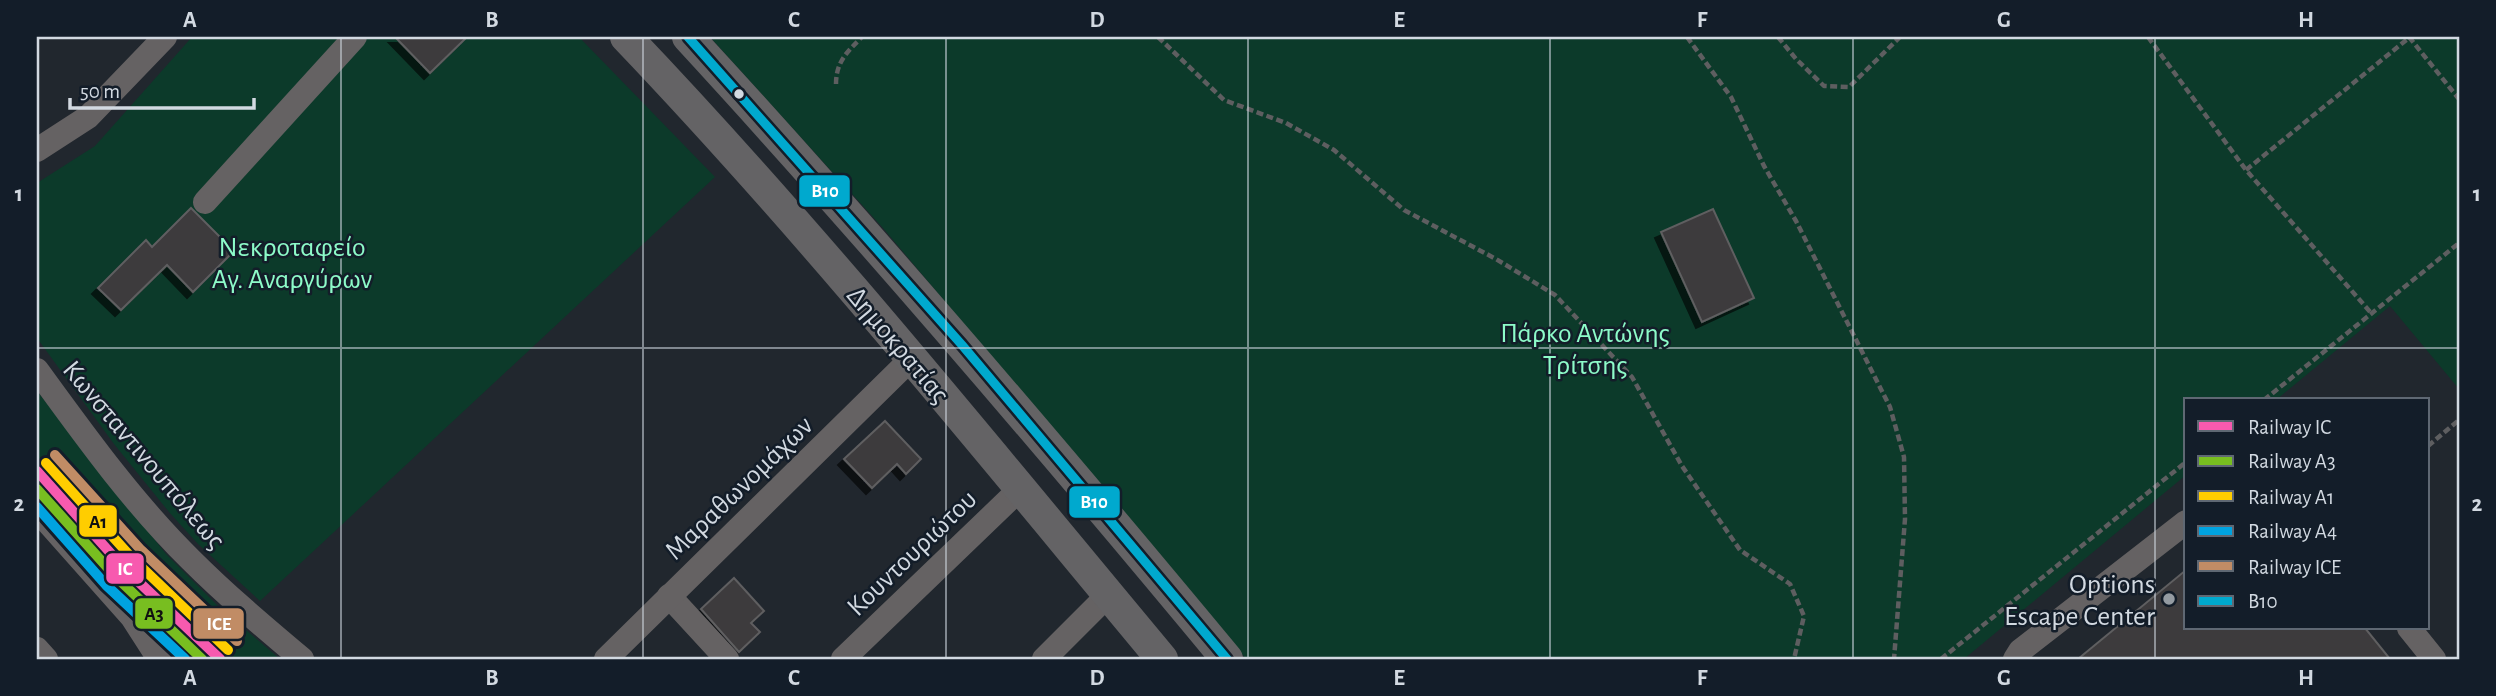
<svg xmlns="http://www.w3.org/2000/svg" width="2496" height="696" viewBox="0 0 2496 696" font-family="'Alegreya Sans',sans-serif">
<defs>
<filter id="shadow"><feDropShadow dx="-6" dy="6" stdDeviation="0" flood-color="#0009"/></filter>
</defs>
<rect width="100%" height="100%" fill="#21272e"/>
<!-- green -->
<g fill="#0c3a2a">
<polygon points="192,37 579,37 715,177 260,601 198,544 169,512 114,444 37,338 37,183 95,146"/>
<polygon points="710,37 2459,37 2459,389 2390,306 2276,400 2186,400 2186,475 1964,659 1246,659 883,228"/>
<path d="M37,391l129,163 52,52 62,53h-58c-67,-60 -127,-128 -185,-196z"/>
</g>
<!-- building -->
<g fill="#3c3b3d" stroke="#5f5e60" stroke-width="2" filter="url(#shadow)">
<polygon points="395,37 467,37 430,73"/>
<polygon points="191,208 234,251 193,292 167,265 121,310 98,288 146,240 152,247"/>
<polygon points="1713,209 1754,298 1702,322 1661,232"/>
<polygon points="885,421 921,459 906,474 897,464 872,488 844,459"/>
<polygon points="2186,570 2186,628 2365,628 2390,659 2078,659"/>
<polygon points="734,578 764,611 751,623 760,632 739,652 701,609"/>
</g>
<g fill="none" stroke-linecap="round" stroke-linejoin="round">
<!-- path -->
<g stroke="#5e5e60" stroke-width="4.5" stroke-dasharray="7 3.5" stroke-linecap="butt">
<polyline points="1158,37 1224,100 1286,123 1334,150 1404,210 1496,259 1555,295 1632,377 1682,466 1740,550 1790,584 1804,616 1794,659"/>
<polyline points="1687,37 1731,97 1764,166 1796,221 1890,407 1904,457 1905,519 1894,659"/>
<polyline points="1778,37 1796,59 1824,86 1849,87 1900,37"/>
<polyline points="2148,37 2246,170 2372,314"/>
<polyline points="2409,37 2459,99"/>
<path d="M836,84c0,-22 11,-32 26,-47"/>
<polyline points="2246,170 2410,37"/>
<polyline points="2264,400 2459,243"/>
<polyline points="2428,446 2459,420"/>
<polyline points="37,473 50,489"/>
<polyline points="155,604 212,659"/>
<polyline points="1941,659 2186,462"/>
</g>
<!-- minor -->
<g stroke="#656263" stroke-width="24">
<polyline points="37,150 88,117 165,37"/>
<polyline points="205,202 355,37"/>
<path d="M37,370c48,66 96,133 154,190 35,35 73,67 111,99"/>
<polyline points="37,510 132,617 159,659"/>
<polyline points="669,596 727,659"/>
<polyline points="2409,628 2434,659"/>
<polyline points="37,649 46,659"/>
<polyline points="606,659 912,358"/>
<polyline points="843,659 1021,488"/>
<polyline points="1044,659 1108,595"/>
<polyline points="2015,659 2020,651 2186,522"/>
</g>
<!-- major -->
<g stroke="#646365" stroke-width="32">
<path d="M626,37c189,198 361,412 536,622"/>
<path d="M688,37c186,202 364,411 539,622"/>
</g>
<defs>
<polyline id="bus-1" points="688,37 962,345 1227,659"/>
</defs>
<!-- bus-1 casing -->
<use href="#bus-1" stroke="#131d29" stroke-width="14"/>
<!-- bus-1 -->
<use href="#bus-1" stroke="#00a9ce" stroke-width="9"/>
<defs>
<polyline id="rail-1" points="37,471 123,567 220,659"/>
<polyline id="rail-2" points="37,489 115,576 202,659"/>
<polyline id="rail-3" points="46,463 132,558 228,650"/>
<polyline id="rail-4" points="37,507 106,585 185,659"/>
<polyline id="rail-5" points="55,455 141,550 237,641"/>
</defs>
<!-- rail-1 casing -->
<use href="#rail-1" stroke="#131d29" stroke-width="16"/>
<!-- rail-2 casing -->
<use href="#rail-2" stroke="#131d29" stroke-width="16"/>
<!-- rail-3 casing -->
<use href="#rail-3" stroke="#131d29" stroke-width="16"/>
<!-- rail-4 casing -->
<use href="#rail-4" stroke="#131d29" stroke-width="16"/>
<!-- rail-5 casing -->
<use href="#rail-5" stroke="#131d29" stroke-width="16"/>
<!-- rail-1 -->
<use href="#rail-1" stroke="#f75aaf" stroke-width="10"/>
<!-- rail-2 -->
<use href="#rail-2" stroke="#78be20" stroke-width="10"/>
<!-- rail-3 -->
<use href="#rail-3" stroke="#ffcd00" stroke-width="10"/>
<!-- rail-4 -->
<use href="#rail-4" stroke="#00a3e0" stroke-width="10"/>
<!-- rail-5 -->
<use href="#rail-5" stroke="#c18c65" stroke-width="10"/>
</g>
<!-- grid -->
<path fill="none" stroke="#d2d9e1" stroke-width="2" stroke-opacity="0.55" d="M341,37v622M643,37v622M946,37v622M1248,37v622M1550,37v622M1853,37v622M2155,37v622M37,348h2422"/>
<!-- markers -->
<circle fill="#d2d9e1" stroke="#131d29" stroke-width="2.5" cx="739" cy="94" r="6"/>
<circle fill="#949ba2" stroke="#131d29" stroke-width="2.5" cx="2169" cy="599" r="7"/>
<g text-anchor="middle" stroke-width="5" stroke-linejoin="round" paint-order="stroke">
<!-- park labels -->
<g font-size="28" fill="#8dfbc9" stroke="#131d29">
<text x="292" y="256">Νεκροταφείο<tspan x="292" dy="32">Αγ. Αναργύρων</tspan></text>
<text x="1585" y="342">Πάρκο Αντώνης<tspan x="1585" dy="32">Τρίτσης</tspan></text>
</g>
<!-- street labels -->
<g font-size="28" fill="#d2d9e1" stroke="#131d29">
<text transform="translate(899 344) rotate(50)" y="10">Δημοκρατίας</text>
<text transform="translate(145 454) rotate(50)" y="10">Κωνσταντινουπόλεως</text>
<text transform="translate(738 487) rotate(-44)" y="10">Μαραθωνομάχων</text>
<text transform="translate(911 552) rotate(-44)" y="10">Κουντουριώτου</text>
</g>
<!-- poi labels -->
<g font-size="28" fill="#d2d9e1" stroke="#131d29" text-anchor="end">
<text x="2155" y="593">Options<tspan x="2155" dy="32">Escape Center</tspan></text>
</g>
</g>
<g stroke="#131d29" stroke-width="2.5">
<rect x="798" y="174" width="53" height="34" rx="7" fill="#00a9ce"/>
<rect x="1068" y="485" width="53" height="34" rx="7" fill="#00a9ce"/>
<rect x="78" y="504" width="40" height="34" rx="7" fill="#ffcd00"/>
<rect x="105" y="552" width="40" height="33" rx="7" fill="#f75aaf"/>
<rect x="134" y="597" width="40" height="33" rx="7" fill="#78be20"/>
<rect x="192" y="607" width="53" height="33" rx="7" fill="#c18c65"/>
</g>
<g font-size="19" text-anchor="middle" font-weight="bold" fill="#fff">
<text x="825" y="197">Β10</text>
<text x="1094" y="508">Β10</text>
<text x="125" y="575">IC</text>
<text x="219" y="630">ICE</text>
</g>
<g font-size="19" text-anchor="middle" font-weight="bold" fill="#111">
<text x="98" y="528">A1</text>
<text x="154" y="620">A3</text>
</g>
<!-- border -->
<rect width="2496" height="696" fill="none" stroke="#131d29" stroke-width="77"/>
<!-- legend -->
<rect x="2184" y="398" width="245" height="231" fill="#131d29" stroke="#5f6873" stroke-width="2"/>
<rect x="2198" y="421" width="35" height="10" fill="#f75aaf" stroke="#5f6873" stroke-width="2"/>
<text x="2248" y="434" font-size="21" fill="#d2d9e1">Railway IC</text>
<rect x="2198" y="456" width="35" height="10" fill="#78be20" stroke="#5f6873" stroke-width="2"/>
<text x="2248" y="468" font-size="21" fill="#d2d9e1">Railway A3</text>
<rect x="2198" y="491" width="35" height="10" fill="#ffcd00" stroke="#5f6873" stroke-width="2"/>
<text x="2248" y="504" font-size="21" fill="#d2d9e1">Railway A1</text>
<rect x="2198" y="526" width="35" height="10" fill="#00a3e0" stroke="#5f6873" stroke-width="2"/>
<text x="2248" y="538" font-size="21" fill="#d2d9e1">Railway A4</text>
<rect x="2198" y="561" width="35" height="10" fill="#c18c65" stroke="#5f6873" stroke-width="2"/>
<text x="2248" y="574" font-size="21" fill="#d2d9e1">Railway ICE</text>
<rect x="2198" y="596" width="35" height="10" fill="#00a9ce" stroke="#5f6873" stroke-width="2"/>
<text x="2248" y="608" font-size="21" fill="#d2d9e1">Β10</text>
<!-- scale -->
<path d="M70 98v10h184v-10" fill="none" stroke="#d2d9e1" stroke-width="3.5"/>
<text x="80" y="98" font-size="21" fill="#d2d9e1" stroke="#131d29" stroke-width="5" paint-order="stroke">50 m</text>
<rect x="38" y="38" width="2420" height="620" fill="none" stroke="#d2d9e1" stroke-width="2.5"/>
<g font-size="23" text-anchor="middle" font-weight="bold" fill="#d2d9e1">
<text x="190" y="27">A</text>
<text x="492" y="27">B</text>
<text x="794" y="27">C</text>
<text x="1097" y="27">D</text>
<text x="1399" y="27">E</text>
<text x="1702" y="27">F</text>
<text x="2004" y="27">G</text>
<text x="2306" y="27">H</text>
<text x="19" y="201">1</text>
<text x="2477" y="201">1</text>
<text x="19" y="511">2</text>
<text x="2477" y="511">2</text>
<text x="190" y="685">A</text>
<text x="492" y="685">B</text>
<text x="794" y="685">C</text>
<text x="1097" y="685">D</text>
<text x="1399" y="685">E</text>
<text x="1702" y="685">F</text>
<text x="2004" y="685">G</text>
<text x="2306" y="685">H</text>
</g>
</svg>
